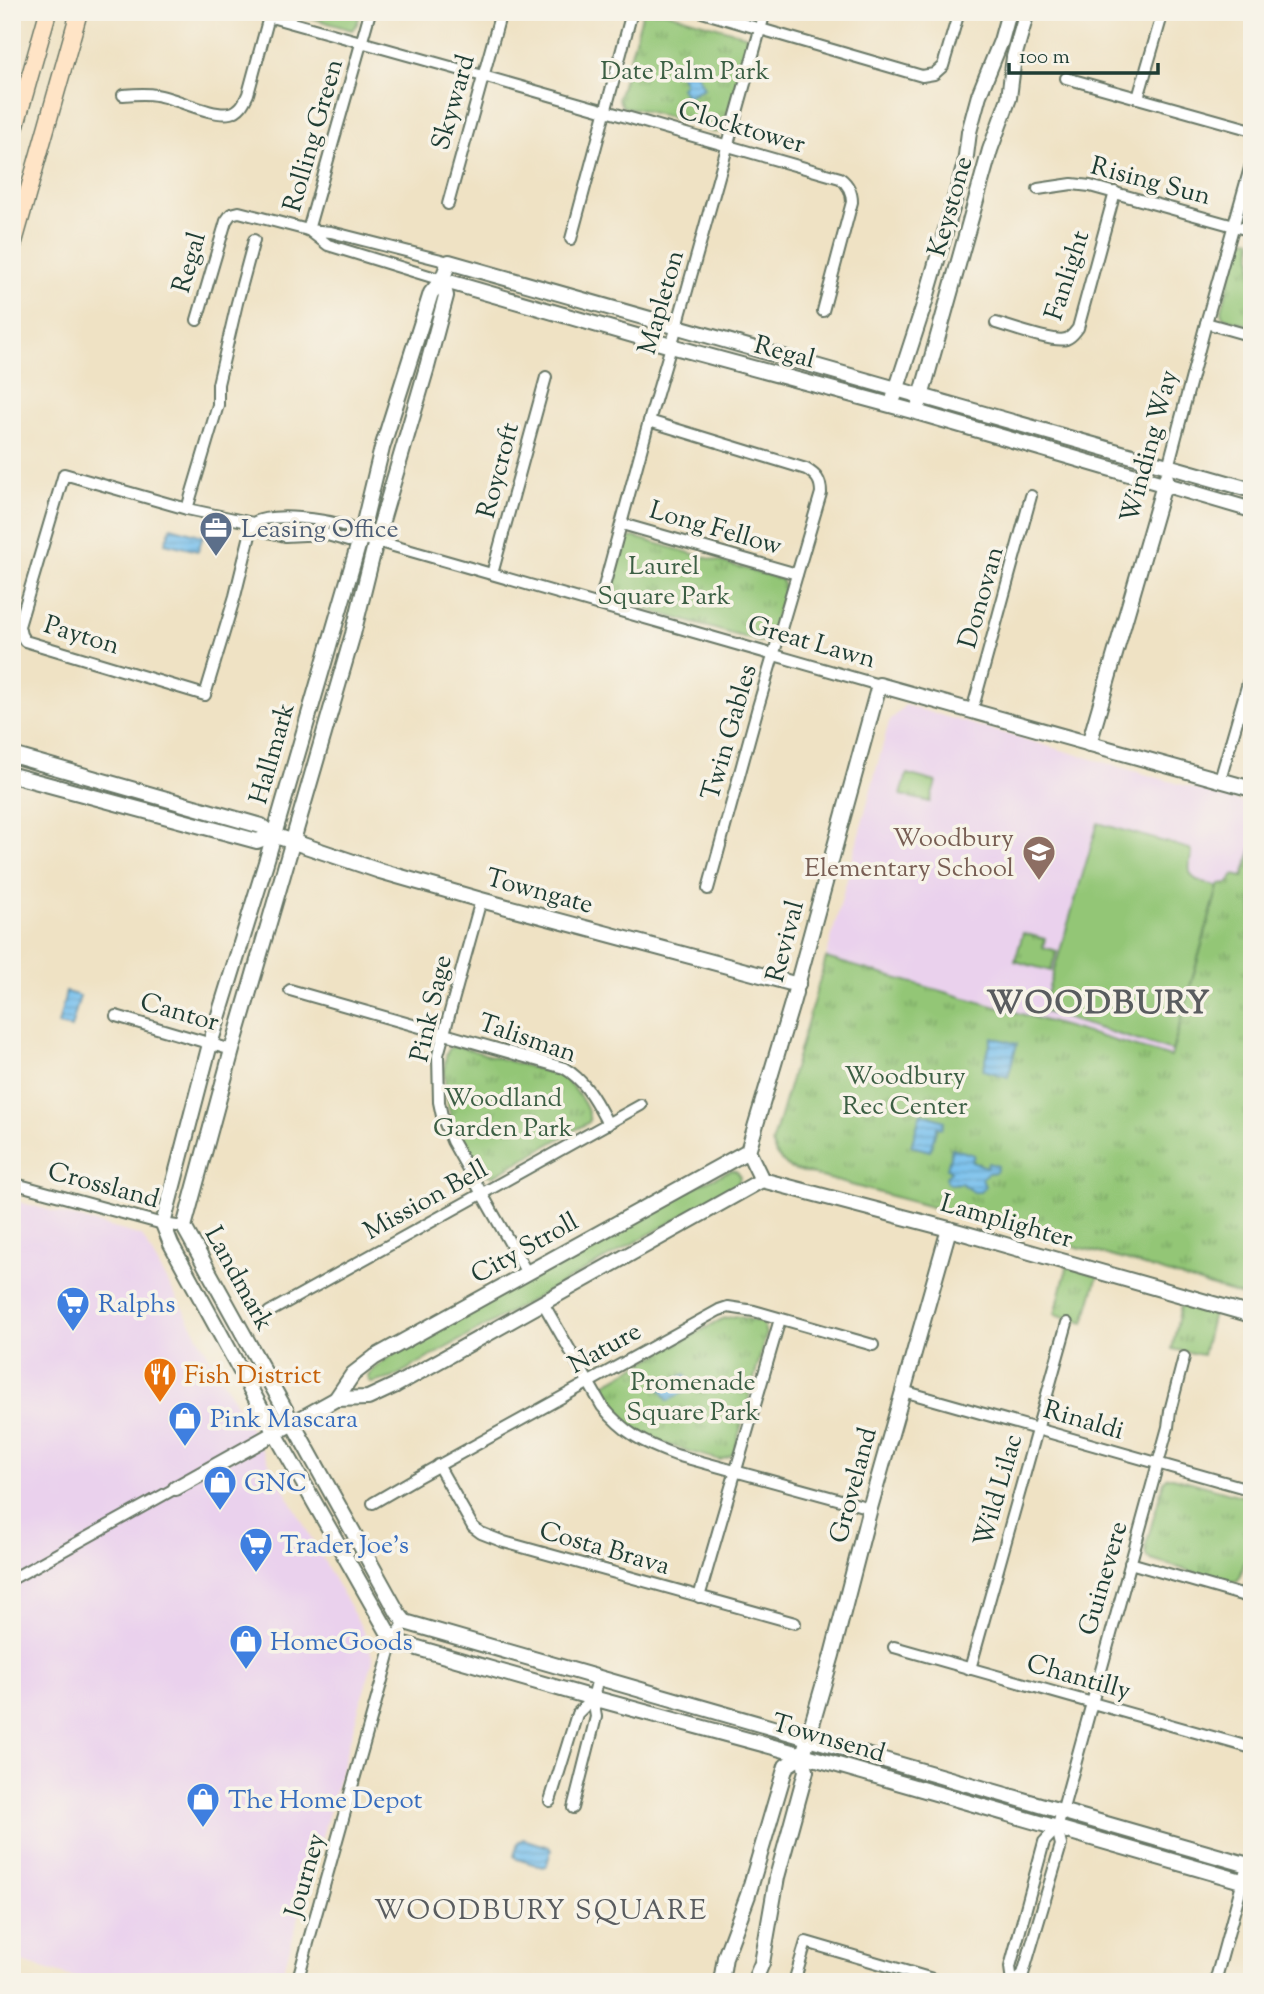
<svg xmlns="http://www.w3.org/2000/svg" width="1264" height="1994" viewBox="0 0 1264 1994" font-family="'Sorts Mill Goudy',serif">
<defs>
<pattern id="park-tufts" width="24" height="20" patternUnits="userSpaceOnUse" patternTransform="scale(1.75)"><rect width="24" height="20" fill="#93c676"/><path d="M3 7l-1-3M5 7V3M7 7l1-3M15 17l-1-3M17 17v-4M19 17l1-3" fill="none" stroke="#77a262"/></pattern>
<pattern id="water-rules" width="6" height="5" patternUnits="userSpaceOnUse" patternTransform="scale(1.75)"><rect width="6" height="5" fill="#75bfee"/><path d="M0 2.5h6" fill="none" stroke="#5f9cc2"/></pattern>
</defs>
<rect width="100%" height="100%" fill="#f7f3e8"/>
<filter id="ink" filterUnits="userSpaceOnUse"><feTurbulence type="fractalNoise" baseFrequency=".0143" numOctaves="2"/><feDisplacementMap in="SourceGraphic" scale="14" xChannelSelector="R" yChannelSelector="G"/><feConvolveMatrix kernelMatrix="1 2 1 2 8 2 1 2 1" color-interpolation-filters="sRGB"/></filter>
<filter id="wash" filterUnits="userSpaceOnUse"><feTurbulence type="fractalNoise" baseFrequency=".00686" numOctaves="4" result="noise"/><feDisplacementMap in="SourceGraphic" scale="28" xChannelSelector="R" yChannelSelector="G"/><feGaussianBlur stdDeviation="1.57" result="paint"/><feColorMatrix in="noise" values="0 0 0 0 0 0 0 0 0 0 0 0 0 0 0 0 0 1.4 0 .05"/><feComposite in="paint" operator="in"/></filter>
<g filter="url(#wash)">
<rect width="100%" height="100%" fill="#efe2c4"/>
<!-- built -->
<g fill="#ead1ed">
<polygon points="905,705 1252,805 1252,848 1243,878 1234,875 1229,883 1219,885 1171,1057 826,958 889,722"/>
<polygon points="12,1200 142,1236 365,1634 373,1660 280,1982 90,1982 12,1959"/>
</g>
<!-- green -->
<g fill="#93c676" stroke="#598255" stroke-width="2">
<path d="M1098,823l92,26 2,4c-8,27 3,27 26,34l-46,164 -130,-40z"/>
<path d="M731,1170l5,1c6,4 4,10 0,15l-344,192 -20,5 -3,-2 -1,-5 7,-8 14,-11 309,-172z"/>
</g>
<!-- park -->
<g fill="url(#park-tufts)" stroke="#598255" stroke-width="2">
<polygon points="291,12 361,12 357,24 352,30"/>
<path d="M643,12h22l80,23 4,7 -25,84c-6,10 -14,7 -22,0l-64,-17 -15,-2 -5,-8z"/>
<polygon points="1249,239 1252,240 1252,326 1224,318 1221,313 1240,242"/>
<polygon points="634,537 781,579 785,588 770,639 760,642 616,601 611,592 625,541 629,538"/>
<polygon points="907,774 936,782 930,802 901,795"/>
<polygon points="1252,848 1252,1299 1125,1260 789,1168 776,1155 772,1144 826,958 1171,1057 1219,884 1229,883 1234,875 1243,877"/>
<polygon points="1023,933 1045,939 1043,947 1057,951 1051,971 1015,961"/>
<path d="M457,1046l104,30c11,8 31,33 28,46l-96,54 -11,-2c-10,-15 -21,-30 -28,-47 -6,-16 -14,-61 -6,-76 2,-5 4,-4 9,-5z"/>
<polygon points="1067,1267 1098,1275 1084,1323 1055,1314"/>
<polygon points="1182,1300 1214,1308 1203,1355 1172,1349"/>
<path d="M736,1316l27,7 3,12 -32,118 -5,4 -9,3c-39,-11 -84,-19 -108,-55 -4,-6 -9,-12 -9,-20l3,-2 116,-64z"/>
<polygon points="1168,1477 1173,1477 1252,1499 1252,1539 1240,1577 1237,1581 1230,1582 1151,1560 1146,1556 1145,1548 1164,1481"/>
</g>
<!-- water -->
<g fill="url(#water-rules)" stroke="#4a7e91" stroke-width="2">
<polygon points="688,57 704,88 686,97 681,87 684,85 684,81 675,64"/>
<polygon points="171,527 203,536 198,551 165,543"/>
<polygon points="66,992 80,996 71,1028 58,1025"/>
<polygon points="992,1037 1017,1044 1008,1077 983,1070"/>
<polygon points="921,1113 944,1121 942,1128 937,1127 930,1151 911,1146"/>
<polygon points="952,1148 974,1155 972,1162 987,1167 988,1163 998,1166 996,1172 987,1173 982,1178 985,1187 980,1192 974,1192 961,1183 951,1184 947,1182 946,1177 951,1171 947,1168"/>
<polygon points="685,1374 693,1387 668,1401 660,1388"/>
<polygon points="523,1839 549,1847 551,1850 547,1865 543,1867 517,1859 514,1856 518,1842"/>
</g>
</g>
<g filter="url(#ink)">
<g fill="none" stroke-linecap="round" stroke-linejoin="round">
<defs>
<g id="minor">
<path d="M253,12l230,64 357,102c8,6 12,14 12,24l-29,109"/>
<polyline points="702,12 922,76 934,74 943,66 959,12"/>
<polyline points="1066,78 1252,130"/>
<path d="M123,95c11,-1 23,-2 33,0 20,3 56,22 74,18 10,-2 14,-10 18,-19l22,-81"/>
<polyline points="1138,98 1163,12"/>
<polyline points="1038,189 1072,184 1090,186 1252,231"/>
<polyline points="448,204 501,12"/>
<polyline points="308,230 370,12"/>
<polyline points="311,232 328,245 442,280"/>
<polyline points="571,239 632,12"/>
<polyline points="197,320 226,221 231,214 239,212 308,230 331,232 449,262"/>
<path d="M996,323c14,4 58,20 70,16 6,-2 8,-6 12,-11l37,-136"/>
<polyline points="1206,323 1252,336"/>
<path d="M649,421l157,48c10,6 15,11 15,24l-63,214 -50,182"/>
<polyline points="1168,467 1206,323 1252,161"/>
<polyline points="187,509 218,405 218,384 237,303 254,240"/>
<polyline points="622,524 797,574"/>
<path d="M360,539c-4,-4 -8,-10 -12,-12 -21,-8 -76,-15 -95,-4l-18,73 -30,99 -180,-54 -4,-6 -2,-9 45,-152 123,35 66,14 6,7 26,6 39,-2 24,7 12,-2 16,2 503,144"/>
<polyline points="492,574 546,377"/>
<polyline points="599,605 649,421 677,326 765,12"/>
<polyline points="972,711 1031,496"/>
<polyline points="1220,780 1252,669"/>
<polyline points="481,900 438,1055 439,1102 442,1116 452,1141 527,1273"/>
<path d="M290,990l274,78c22,13 32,34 44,56"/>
<polyline points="116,1016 232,1050"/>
<polyline points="12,1183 163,1224 184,1227"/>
<path d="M543,1303l59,103c22,27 41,37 74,49l194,53"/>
<polyline points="269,1312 641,1105"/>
<polyline points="903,1391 1252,1490"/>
<polyline points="438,1465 473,1527 481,1533 504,1542 795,1623"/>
<polyline points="373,1503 416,1478 719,1310 728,1307 754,1311 873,1345"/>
<polyline points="1130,1563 1252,1598"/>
<polyline points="12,1579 176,1488"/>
<polyline points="1245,1596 1252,1571"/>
<polyline points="699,1597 780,1319"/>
<polyline points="894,1647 1252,1748"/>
<polyline points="970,1669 1067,1323"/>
<polyline points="550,1801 577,1714 593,1698"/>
<polyline points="573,1808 596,1717 593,1698 598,1678"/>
<polyline points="297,1982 393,1641 405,1622"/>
<polyline points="794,1982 806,1942 936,1980 948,1982"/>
<polyline points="1012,1982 1010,1967 1044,1842 1057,1828 1062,1812 1168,1427 1170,1411 1184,1357"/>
<polyline points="1014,1982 1023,1974 1061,1845 1057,1828"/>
<polyline points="1215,1982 1247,1865"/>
</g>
<g id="tertiary">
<polyline points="442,280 446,296 427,367 376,541 353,634 232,1050 184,1227 398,1613 405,1622 1252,1866"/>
<polyline points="442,280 671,346 916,412 1252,510"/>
<polyline points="894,397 924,305 965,164 969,132 979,95 1001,41 1009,12"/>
<polyline points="919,404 990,150 1009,98 1014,57 1027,12"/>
<polyline points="1252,490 449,262 442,280 431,293 382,448 360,539 267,859 210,1044 163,1224 171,1244 267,1419 393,1641 593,1698 803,1755 1252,1884"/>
<polyline points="1089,744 1166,478"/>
<polyline points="12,755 261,826 273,835 380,871 481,900 798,985"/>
<polyline points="12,775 257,841 273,835"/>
<polyline points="1252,789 879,685 793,1000 748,1151 762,1180 949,1229 1252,1315"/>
<polyline points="336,1399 368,1398 396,1385 762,1180"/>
<polyline points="176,1488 336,1399 353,1374 375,1357 748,1151"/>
<polyline points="721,1982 725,1957 748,1895 786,1766 803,1755"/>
<polyline points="754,1982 762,1963 777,1877 806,1771 803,1755 832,1655 870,1508 949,1229"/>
</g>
<g id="secondary">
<polyline points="12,139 48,12"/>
<polyline points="12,249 79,12"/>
</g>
<polyline id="primary" points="12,1980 19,1982"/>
</defs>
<!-- minor casing -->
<use href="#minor" stroke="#687766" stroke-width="14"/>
<!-- tertiary casing -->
<use href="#tertiary" stroke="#687766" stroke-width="18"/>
<!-- secondary casing -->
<use href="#secondary" stroke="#687766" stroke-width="19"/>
<!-- primary casing -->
<use href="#primary" stroke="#687766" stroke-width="21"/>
<!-- minor -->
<use href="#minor" stroke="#fff" stroke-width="10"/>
<!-- tertiary -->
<use href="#tertiary" stroke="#fff" stroke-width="14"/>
<!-- secondary -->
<use href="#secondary" stroke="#ffe4c6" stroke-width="16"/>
<!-- primary -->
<use href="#primary" stroke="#febc70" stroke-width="18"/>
</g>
</g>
<!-- icons -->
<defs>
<symbol id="office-pin" viewBox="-11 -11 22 30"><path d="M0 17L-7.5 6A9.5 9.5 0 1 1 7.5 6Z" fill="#5c6f8a" stroke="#f7f3e8"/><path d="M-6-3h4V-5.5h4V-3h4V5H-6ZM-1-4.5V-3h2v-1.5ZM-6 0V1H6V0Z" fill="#fff"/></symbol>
<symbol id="school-pin" viewBox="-11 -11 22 30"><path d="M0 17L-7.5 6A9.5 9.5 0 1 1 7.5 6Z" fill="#8d6e63" stroke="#f7f3e8"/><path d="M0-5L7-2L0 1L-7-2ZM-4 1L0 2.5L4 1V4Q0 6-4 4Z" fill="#fff"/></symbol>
<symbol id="supermarket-pin" viewBox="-11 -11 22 30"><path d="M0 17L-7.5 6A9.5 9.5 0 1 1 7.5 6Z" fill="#3f7fe0" stroke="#f7f3e8"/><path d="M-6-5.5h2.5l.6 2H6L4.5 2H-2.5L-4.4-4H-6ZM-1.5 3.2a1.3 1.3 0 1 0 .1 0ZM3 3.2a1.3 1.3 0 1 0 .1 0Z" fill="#fff"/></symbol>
<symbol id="restaurant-pin" viewBox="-11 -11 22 30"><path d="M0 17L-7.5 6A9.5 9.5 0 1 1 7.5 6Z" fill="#e8710a" stroke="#f7f3e8"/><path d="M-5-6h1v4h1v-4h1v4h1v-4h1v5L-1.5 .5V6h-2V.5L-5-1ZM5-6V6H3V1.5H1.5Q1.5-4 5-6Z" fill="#fff"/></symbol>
<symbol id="shop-pin" viewBox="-11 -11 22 30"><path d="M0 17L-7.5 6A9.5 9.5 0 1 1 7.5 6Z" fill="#3f7fe0" stroke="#f7f3e8"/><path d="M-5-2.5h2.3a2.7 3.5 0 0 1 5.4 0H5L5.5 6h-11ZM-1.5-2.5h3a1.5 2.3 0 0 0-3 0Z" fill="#fff"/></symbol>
</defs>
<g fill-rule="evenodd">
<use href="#office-pin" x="197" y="509" width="38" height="52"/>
<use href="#school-pin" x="1020" y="833" width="38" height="52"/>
<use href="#supermarket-pin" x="54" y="1284" width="38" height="52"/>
<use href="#restaurant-pin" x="141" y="1355" width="38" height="52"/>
<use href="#shop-pin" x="166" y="1399" width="38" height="52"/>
<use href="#shop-pin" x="201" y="1463" width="38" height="52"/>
<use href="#supermarket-pin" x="237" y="1525" width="38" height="52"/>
<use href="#shop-pin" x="227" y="1622" width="38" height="52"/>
<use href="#shop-pin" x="184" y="1780" width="38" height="52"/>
</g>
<g text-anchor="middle" stroke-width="7" stroke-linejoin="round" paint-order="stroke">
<!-- park labels -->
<g font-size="26" fill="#3c5f44" stroke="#f7f3e8">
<text x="685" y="79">Date Palm Park</text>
<text x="664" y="574">Laurel<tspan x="664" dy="30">Square Park</tspan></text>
<text x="905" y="1084">Woodbury<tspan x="905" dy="30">Rec Center</tspan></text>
<text x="503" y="1106">Woodland<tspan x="503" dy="30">Garden Park</tspan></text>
<text x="693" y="1390">Promenade<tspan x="693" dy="30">Square Park</tspan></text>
</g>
<!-- street labels -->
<g font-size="26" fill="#1f3d34" stroke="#f7f3e8">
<text transform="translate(452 102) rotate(-74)" y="9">Skyward</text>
<text transform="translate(742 126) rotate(16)" y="9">Clocktower</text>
<text transform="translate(312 135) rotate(-74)" y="9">Rolling Green</text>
<text transform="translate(1151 180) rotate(15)" y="9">Rising Sun</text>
<text transform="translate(949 206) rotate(-74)" y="9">Keystone</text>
<text transform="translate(188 262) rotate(-74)" y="9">Regal</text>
<text transform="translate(1066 275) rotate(-72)" y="9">Fanlight</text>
<text transform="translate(660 302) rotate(-74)" y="9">Mapleton</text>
<text transform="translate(785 351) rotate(15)" y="9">Regal</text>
<text transform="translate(1148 446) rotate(-75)" y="9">Winding Way</text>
<text transform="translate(497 470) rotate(-75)" y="9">Roycroft</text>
<text transform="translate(716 527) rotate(16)" y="9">Long Fellow</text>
<text transform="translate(980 597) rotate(-74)" y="9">Donovan</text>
<text transform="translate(82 634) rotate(17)" y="9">Payton</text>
<text transform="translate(812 641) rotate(16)" y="9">Great Lawn</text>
<text transform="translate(728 732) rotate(-74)" y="9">Twin Gables</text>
<text transform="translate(271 753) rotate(-74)" y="9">Hallmark</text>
<text transform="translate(540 890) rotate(15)" y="9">Towngate</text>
<text transform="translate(784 941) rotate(-75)" y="9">Revival</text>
<text transform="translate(430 1008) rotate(-77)" y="9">Pink Sage</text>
<text transform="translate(180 1011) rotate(16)" y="9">Cantor</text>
<text transform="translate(528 1037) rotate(19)" y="9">Talisman</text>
<text transform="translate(104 1184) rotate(15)" y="9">Crossland</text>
<text transform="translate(425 1199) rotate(-29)" y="9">Mission Bell</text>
<text transform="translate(1007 1220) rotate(16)" y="9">Lamplighter</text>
<text transform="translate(524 1247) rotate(-29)" y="9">City Stroll</text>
<text transform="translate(240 1278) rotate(61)" y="9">Landmark</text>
<text transform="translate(604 1347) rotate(-29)" y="9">Nature</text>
<text transform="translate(1084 1419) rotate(16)" y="9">Rinaldi</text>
<text transform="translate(852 1485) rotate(-75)" y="9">Groveland</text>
<text transform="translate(997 1490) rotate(-74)" y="9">Wild Lilac</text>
<text transform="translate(605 1547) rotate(16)" y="9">Costa Brava</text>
<text transform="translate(1102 1578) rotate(-74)" y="9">Guinevere</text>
<text transform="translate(1079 1676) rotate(16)" y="9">Chantilly</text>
<text transform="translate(829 1737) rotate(16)" y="9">Townsend</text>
<text transform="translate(304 1875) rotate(-74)" y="9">Journey</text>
</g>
<!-- service labels -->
<g font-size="26" fill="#4e5e75" stroke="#f7f3e8" text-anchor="start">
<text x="241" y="537">Leasing Office</text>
</g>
<!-- education labels -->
<g font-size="26" fill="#785e54" stroke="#f7f3e8" text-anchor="end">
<text x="1014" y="846">Woodbury<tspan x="1014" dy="30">Elementary School</tspan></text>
</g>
<!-- shop labels -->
<g font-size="26" fill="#366cbe" stroke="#f7f3e8" text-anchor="start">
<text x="98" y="1312">Ralphs</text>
<text x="210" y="1427">Pink Mascara</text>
<text x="244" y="1491">GNC</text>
<text x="280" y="1553">Trader Joe's</text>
<text x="270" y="1650">HomeGoods</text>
<text x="228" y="1808">The Home Depot</text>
</g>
<!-- food labels -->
<g font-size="26" fill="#c56008" stroke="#f7f3e8" text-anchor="start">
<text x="184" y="1383">Fish District</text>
</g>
<!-- neighbourhood labels -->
<g font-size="28" letter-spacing="2" fill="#595c5f" stroke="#f7f3e8">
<text x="541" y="1919">WOODBURY SQUARE</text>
</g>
<!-- district labels -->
<g font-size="33" font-weight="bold" letter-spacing="2" fill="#595c5f" stroke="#f7f3e8">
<text x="1099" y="1013">WOODBURY</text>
</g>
</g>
<!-- margin -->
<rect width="1264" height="1994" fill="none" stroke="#f7f3e8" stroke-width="42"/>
<!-- scale -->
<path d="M1009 63v10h149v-10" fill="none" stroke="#1f3d34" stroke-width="3.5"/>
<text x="1019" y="63" font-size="21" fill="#1f3d34" stroke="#f7f3e8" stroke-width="5" paint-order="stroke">100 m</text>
</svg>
